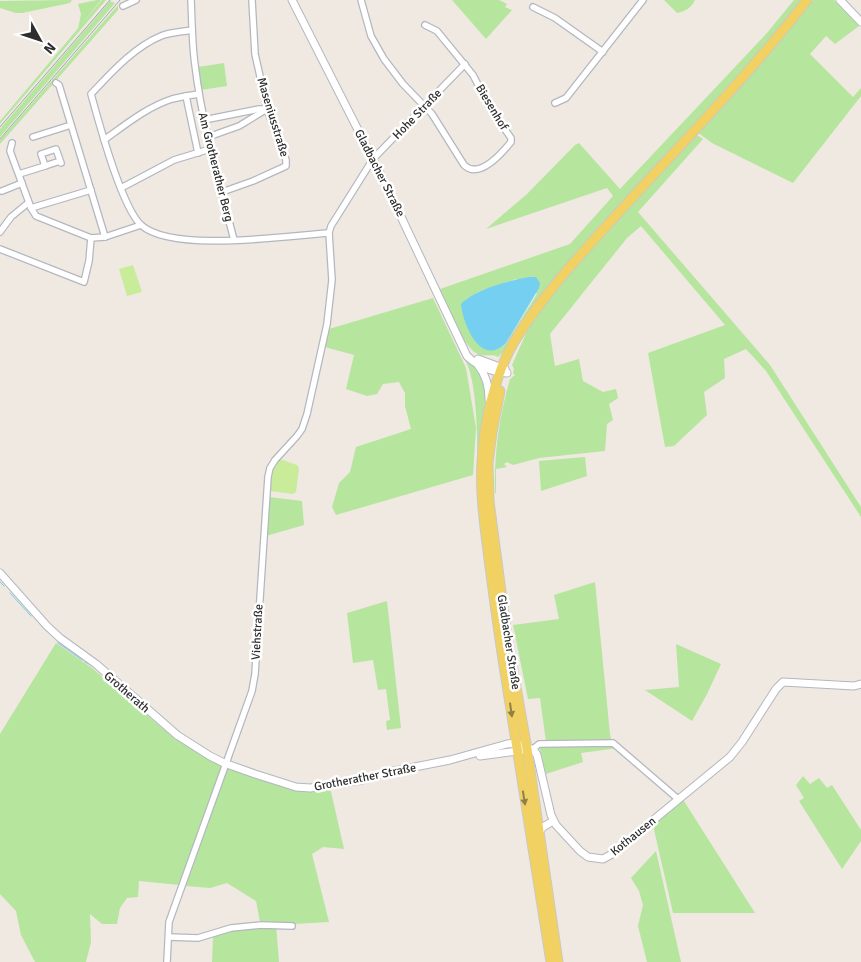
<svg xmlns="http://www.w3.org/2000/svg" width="861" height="962" viewBox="0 0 861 962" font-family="Signika,sans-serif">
<rect width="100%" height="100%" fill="#efe9e1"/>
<!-- green -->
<g fill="#b6e59e" fill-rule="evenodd">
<polygon points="72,0 70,3 22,13 16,13 0,8 0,1"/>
<polygon points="97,0 101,0 78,29 81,14 78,4"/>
<polygon points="102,0 106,0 0,124 0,121"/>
<polygon points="452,0 499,0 507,4 505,7 512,10 486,39"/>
<path d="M664,0h31c-4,8 -9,11 -18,13z"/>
<path d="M794,0h10l-39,46 -70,78 -193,229 -4,4c-7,-4 -15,1 -22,-4 -14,-8 -28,-48 -36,-64l130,-45 43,-48 -6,-8 -121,41 41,-35 48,-49 4,-2 41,46 147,-156zM516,279l21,15 -31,49 -4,4 -7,3 -30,-50 15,-9z"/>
<polygon points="813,0 834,0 859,26 835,44 826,36 810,54 853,97 861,88 861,96 793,183 712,143 697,132 784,36"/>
<polygon points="110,1 115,3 0,137 0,129"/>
<polygon points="118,5 118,10 0,144 0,140"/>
<polygon points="224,63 227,86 201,90 198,67"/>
<path d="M694,133l9,6 -65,73 132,153 91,142v10l-95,-146 -20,-22 -22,10 1,19 -21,14 3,23 -33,31 -9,1 -17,-94 77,-28 -84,-99 -14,12 -77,96 5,32 24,-7 4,22 20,11 13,-3 2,9 -9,6 4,16 -6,4 -2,27 -66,7 -26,7 -6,-3 -3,2 3,3 -11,2v24h-1c-1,-40 4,-76 15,-114l5,-4 -2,-2 1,-4 -2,-4 17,-38 30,-42z"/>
<polygon points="433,298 466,368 476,428 473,475 336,515 332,507 339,483 350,472 356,447 411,429 405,406 405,393 399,382 383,384 377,394 367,396 346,389 354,355 325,347 329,329"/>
<path d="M463,357c32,15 23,56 19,85 -1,9 -1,22 -5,30 1,-23 1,-98 -14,-115z"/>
<polygon points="585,457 587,476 541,491 539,461"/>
<polygon points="269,497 302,501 304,525 266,536"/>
<polygon points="595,582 610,734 612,744 618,748 581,753 583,762 546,774 538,742 546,742 540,698 528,699 513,625 559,619 554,595"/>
<polygon points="387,601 401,728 387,730 386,721 390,720 386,689 378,690 373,660 353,663 347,613"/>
<polygon points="56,643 92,668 176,740 178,738 202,753 290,788 330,787 344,849 323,847 312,854 329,922 276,925 279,962 212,962 213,936 236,929 273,925 260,922 256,901 227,883 210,888 186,886 200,846 195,845 180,885 139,881 138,897 127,898 120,908 117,924 102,924 90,914 91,942 86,962 35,962 21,935 16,911 0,894 0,734"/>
<polygon points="676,644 721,664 707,694 692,721 645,690 679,687"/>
<polygon points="803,776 810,784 819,778 827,788 832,785 861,830 861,841 842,869 799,801 804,798 796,785"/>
<polygon points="682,798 755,913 673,913 653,825 654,821"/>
<polygon points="656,851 681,962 647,962 638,926 643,905 639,891 631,878"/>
</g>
<!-- pitch -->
<g fill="#c9ec9a">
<polygon points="133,265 142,292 127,296 119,269"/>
<polygon points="280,459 297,465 299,468 296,492 293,494 270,491 273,469"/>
</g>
<!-- water -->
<path fill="#75cff0" d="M529,277h7l4,6 -1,5 -33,55c-25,25 -43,-18 -45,-39 14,-15 48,-23 68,-27z"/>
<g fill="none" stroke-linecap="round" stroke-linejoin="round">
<!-- stream -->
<g stroke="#75cff0" stroke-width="1">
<polyline points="0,582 4,586"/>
<polyline points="10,593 31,616"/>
<polyline points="58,643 82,660"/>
<polyline points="85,662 95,667"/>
<polyline points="176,739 200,754"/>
</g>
<defs>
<g id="minor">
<path d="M191,0c1,21 1,44 4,65 7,59 24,117 39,175"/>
<path d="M361,0l10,36 13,23 19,25 29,30 32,51c15,15 38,-12 47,-23v-4l-21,-30 -17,-33 -36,-44 -12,-6"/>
<polyline points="123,6 136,0"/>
<polyline points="533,7 555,18 603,52"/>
<path d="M192,30c-10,2 -21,2 -31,6 -27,11 -50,37 -70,58 8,29 30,112 50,131 31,28 145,11 188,8"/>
<polyline points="56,83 59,85 105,237"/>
<polyline points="186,96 198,153"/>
<polyline points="555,103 566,98 643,0"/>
<polyline points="204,120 259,109 267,109"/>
<polyline points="33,137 71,125"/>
<polyline points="208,137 239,126 267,109"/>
<path d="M104,140c21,-15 43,-33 68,-41 8,-2 18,-4 27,-5"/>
<polyline points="12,143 10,151 31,208 36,216 91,238 105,237 141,225"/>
<polyline points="60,161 45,166 41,154 56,149 61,163"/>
<polyline points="19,174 45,166"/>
<polyline points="121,188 174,160 210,149"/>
<polyline points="2,191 22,183"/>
<polyline points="222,192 253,181 286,166 286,160 267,109 262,85 255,54 252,0"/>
<polyline points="31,208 91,190"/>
<polyline points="0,232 11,217 28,203"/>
<polyline points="0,249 84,282 89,261 91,238"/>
<polyline points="533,749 539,744 613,743 678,799"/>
<polyline points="169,937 198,938 231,928 261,925 292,926"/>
<polyline points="167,962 169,922 252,691 255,674 268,477 270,468 275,460 297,436 302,429 307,414 327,324 332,280 329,233 331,226 373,159 465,64"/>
</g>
<g id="tertiary">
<path d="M292,0l93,183 82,173c9,9 26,17 40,17"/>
<polyline points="840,0 861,22"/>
<polyline points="478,359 505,369"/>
<path d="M478,365c8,10 11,22 11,34"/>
<polyline points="0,573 47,626 60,638 96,664 177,735 210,756 224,763 255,774 296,787 310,788 330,785 362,780 389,772 450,760 507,744 516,743 520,745"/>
<polyline points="480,756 533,749 537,755 551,815 556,825 580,851 588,857 603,859 612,854 730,757 742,742 776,689 783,682 854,686 861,684"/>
<polyline points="538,834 543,827 553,821"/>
</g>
<g id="primary">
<polyline points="500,391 492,432 488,463 489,501 507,637 527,749 558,962"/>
<path d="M551,962c-16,-97 -30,-193 -46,-290 -6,-37 -11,-75 -16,-113 -4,-32 -9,-65 -7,-97 2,-39 12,-86 32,-120 29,-48 68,-89 106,-131 63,-69 130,-137 187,-211"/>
</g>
</defs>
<!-- minor casing -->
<use href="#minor" stroke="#b4b7c1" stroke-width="8"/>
<!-- tertiary casing -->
<use href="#tertiary" stroke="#b4b7c1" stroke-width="9"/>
<!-- primary casing -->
<use href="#primary" stroke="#c9c9c9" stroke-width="11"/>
<!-- minor -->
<use href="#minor" stroke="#fff" stroke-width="5.5"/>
<!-- tertiary -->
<use href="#tertiary" stroke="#fff" stroke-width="7"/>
<!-- primary -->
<use href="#primary" stroke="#f2d163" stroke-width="9"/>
<!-- rail -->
<g stroke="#a3a6b8" stroke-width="1">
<polyline points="0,127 110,0"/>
<polyline points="0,139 120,0"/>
</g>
</g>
<!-- one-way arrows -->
<defs><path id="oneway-solid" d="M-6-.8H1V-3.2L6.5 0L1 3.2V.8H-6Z" transform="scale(1.25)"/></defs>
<g fill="#908048">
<use href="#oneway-solid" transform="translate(511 710) rotate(82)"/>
<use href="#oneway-solid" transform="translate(524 798) rotate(81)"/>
</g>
<g text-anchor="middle" stroke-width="5" stroke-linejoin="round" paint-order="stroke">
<!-- street labels -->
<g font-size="12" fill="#2e2e2e" stroke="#fff">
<text transform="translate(492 107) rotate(59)" y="4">Biesenhof</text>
<text transform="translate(417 114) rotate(-46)" y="4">Hohe Straße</text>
<text transform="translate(273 117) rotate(73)" y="4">Maseniusstraße</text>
<text transform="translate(216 167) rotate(76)" y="4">Am Grotherather Berg</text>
<text transform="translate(380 173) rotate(63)" y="4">Gladbacher Straße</text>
<text transform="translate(257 632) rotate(-87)" y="4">Viehstraße</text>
<text transform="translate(509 642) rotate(81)" y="4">Gladbacher Straße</text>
<text transform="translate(127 692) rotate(41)" y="4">Grotherath</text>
<text transform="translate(365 777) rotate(-11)" y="4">Grotherather Straße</text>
<text transform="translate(633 836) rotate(-39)" y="4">Kothausen</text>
</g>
</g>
<!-- north arrow -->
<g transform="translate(40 40) rotate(130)" stroke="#ffffff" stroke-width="4" paint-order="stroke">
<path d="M0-4L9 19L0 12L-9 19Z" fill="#2e2e2e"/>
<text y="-8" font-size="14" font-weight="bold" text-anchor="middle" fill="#2e2e2e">N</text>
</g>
</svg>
